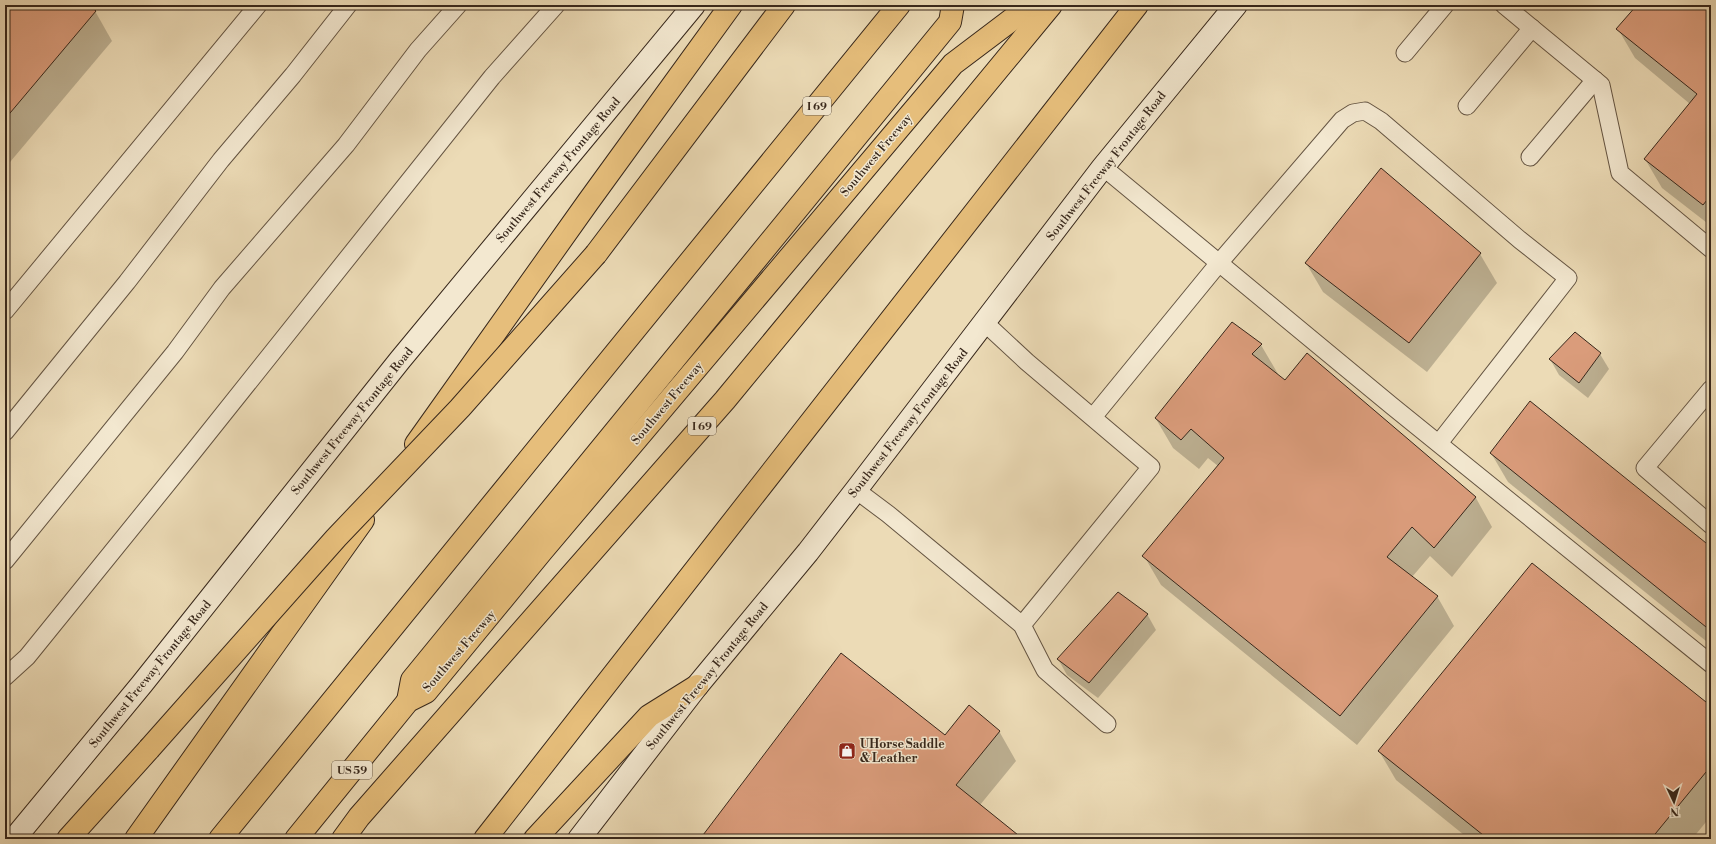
<svg xmlns="http://www.w3.org/2000/svg" width="1716" height="844" viewBox="0 0 1716 844" font-family="'Libre Bodoni',serif">
<rect width="100%" height="100%" fill="#ecdbb6"/>
<filter id="stains"><feTurbulence type="fractalNoise" baseFrequency=".005" numOctaves="4"/><feColorMatrix values="0 0 0 0 .2 0 0 0 0 .09 0 0 0 0 .02 0 0 0 .5 -.17"/></filter>
<radialGradient id="worn" r=".72"><stop offset=".6" stop-color="#630" stop-opacity="0"/><stop offset="1" stop-color="#630" stop-opacity=".3"/></radialGradient>
<!-- shadow -->
<g fill="#0003">
<polygon points="5,5 87,5 95,11 112,41 5,168"/>
<polygon points="1638,5 1711,5 1711,226 1662,188 1645,159 1690,104 1635,58 1618,29"/>
<polygon points="1480,254 1497,283 1427,372 1323,292 1306,263"/>
<polygon points="1232,323 1261,345 1278,374 1277,375 1285,382 1307,355 1476,498 1492,527 1452,577 1430,556 1412,577 1437,596 1454,626 1357,745 1161,585 1144,556 1218,466 1208,458 1199,469 1173,448 1156,419"/>
<polygon points="1600,354 1609,369 1588,398 1559,375 1550,359"/>
<polygon points="1491,453 1711,548 1711,645 1508,482"/>
<polygon points="1147,614 1156,630 1098,698 1067,675 1058,659"/>
<polygon points="1711,708 1711,816 1692,839 1469,839 1396,780 1379,751"/>
<polygon points="999,731 1016,761 980,805 1022,839 701,839 945,737"/>
</g>
<!-- building -->
<g fill="#da9c7b" stroke="#37271b">
<polygon points="5,5 89,5 96,11 5,119"/>
<polygon points="1637,5 1711,5 1711,195 1703,205 1644,159 1697,94 1616,29"/>
<polygon points="1381,168 1481,253 1409,343 1305,263"/>
<polygon points="1232,322 1262,344 1252,354 1285,380 1307,353 1476,497 1434,548 1412,527 1387,557 1438,596 1340,716 1142,556 1224,458 1191,429 1181,440 1155,418"/>
<polygon points="1575,332 1601,353 1579,383 1549,359"/>
<polygon points="1530,401 1711,547 1711,631 1490,453"/>
<polygon points="1532,563 1711,706 1711,766 1651,839 1488,839 1378,751"/>
<polygon points="1118,592 1148,614 1089,683 1057,659"/>
<polygon points="841,653 945,735 969,705 1000,731 956,785 1023,839 700,839"/>
</g>
<g fill="none" stroke-linecap="round" stroke-linejoin="round">
<defs>
<g id="lane">
<polyline points="1504,5 1601,85 1620,173 1711,249"/>
<polyline points="1405,53 1445,5"/>
<polyline points="1467,106 1532,28"/>
<polyline points="1530,157 1595,80"/>
<polyline points="1103,167 1392,406 1711,664"/>
<polyline points="5,311 258,5"/>
<polyline points="985,323 1027,362 1151,467 1022,625"/>
<polyline points="1711,389 1645,468 1711,525"/>
<polyline points="1093,417 1219,263 1342,120 1353,113 1365,111 1381,121 1520,240 1568,278 1439,443"/>
<polyline points="5,432 127,282 221,160 293,75 348,5"/>
<polyline points="856,490 888,514 1022,625 1045,670 1107,724"/>
<polyline points="5,561 175,352 222,288 346,145 418,50 458,5"/>
<polyline points="5,677 27,657 193,452 492,77 556,5"/>
</g>
<g id="secondary">
<polyline points="14,839 142,684 400,360 694,5"/>
<polyline points="579,839 697,686 808,552 856,490 1103,167 1236,5"/>
</g>
<g id="highway">
<polyline points="596,254 784,5"/>
<polyline points="416,444 588,202 731,5"/>
<polyline points="408,701 412,680 950,22 953,5"/>
<polyline points="68,839 149,749"/>
<polyline points="136,839 363,520"/>
<polyline points="220,839 899,5"/>
<polyline points="296,839 408,701 426,692 542,551 953,64 1031,5"/>
<polyline points="343,839 359,817 725,400 1051,5"/>
<polyline points="485,839 1137,5"/>
<polyline points="535,839 649,716 697,686"/>
</g>
</defs>
<!-- lane casing -->
<use href="#lane" stroke="#645442" stroke-width="19"/>
<!-- secondary casing -->
<use href="#secondary" stroke="#37271b" stroke-width="24"/>
<!-- highway casing -->
<use href="#highway" stroke="#37271b" stroke-width="24"/>
<!-- lane -->
<use href="#lane" stroke="#f3e8d0" stroke-width="17"/>
<!-- secondary -->
<use href="#secondary" stroke="#f3e8d0" stroke-width="22"/>
<!-- highway -->
<use href="#highway" stroke="#e6be7b" stroke-width="22"/>
<defs>
<polyline id="highway-bridge" points="149,749 336,538 460,408 596,254"/>
</defs>
<!-- highway-bridge casing -->
<use href="#highway-bridge" stroke="#37271b" stroke-width="24" stroke-linecap="butt"/>
<!-- highway-bridge -->
<use href="#highway-bridge" stroke="#e6be7b" stroke-width="22"/>
</g>
<!-- icons -->
<defs>
<symbol id="shop-square" viewBox="-11 -11 22 22"><rect x="-9" y="-9" width="18" height="18" rx="4" fill="#8f2418" stroke="#f3e8d0"/><path d="M-5-2.5h2.3a2.7 3.5 0 0 1 5.4 0H5L5.5 6h-11ZM-1.5-2.5h3a1.5 2.3 0 0 0-3 0Z" fill="#fff"/></symbol>
</defs>
<g fill-rule="evenodd">
<use href="#shop-square" x="837" y="741" width="20" height="20"/>
</g>
<g text-anchor="middle" stroke-width="3" stroke-linejoin="round" paint-order="stroke">
<!-- shield labels -->
<g fill="#f3e8d0" stroke="#6f6151" stroke-width="1">
<rect x="803" y="97" width="28" height="18" rx="3"/>
<rect x="688" y="417" width="28" height="18" rx="3"/>
<rect x="332" y="761" width="40" height="18" rx="3"/>
</g>
<g font-size="11" font-weight="bold" fill="#37271b">
<text x="817" y="110">I 69</text>
<text x="702" y="430">I 69</text>
<text x="352" y="774">US 59</text>
</g>
<!-- street labels -->
<g font-size="12" fill="#37271b" stroke="#f3e8d0">
<text transform="translate(876 155) rotate(-50)" y="4">Southwest Freeway</text>
<text transform="translate(1106 166) rotate(-52)" y="4">Southwest Freeway Frontage Road</text>
<text transform="translate(558 170) rotate(-50)" y="4">Southwest Freeway Frontage Road</text>
<text transform="translate(667 403) rotate(-50)" y="4">Southwest Freeway</text>
<text transform="translate(352 421) rotate(-51)" y="4">Southwest Freeway Frontage Road</text>
<text transform="translate(908 423) rotate(-52)" y="4">Southwest Freeway Frontage Road</text>
<text transform="translate(459 651) rotate(-49)" y="4">Southwest Freeway</text>
<text transform="translate(150 674) rotate(-51)" y="4">Southwest Freeway Frontage Road</text>
<text transform="translate(707 676) rotate(-51)" y="4">Southwest Freeway Frontage Road</text>
</g>
<!-- poi labels -->
<g font-size="12" font-weight="bold" fill="#37271b" stroke="#f3e8d0" text-anchor="start">
<text x="860" y="748">UHorse Saddle<tspan x="860" dy="14">&amp; Leather</tspan></text>
</g>
</g>
<!-- margin -->
<rect width="1716" height="844" fill="none" stroke="#ecdbb6" stroke-width="20"/>
<rect x="6" y="6" width="1704" height="832" fill="none" stroke="#37271b" stroke-width="2"/>
<rect x="10" y="10" width="1696" height="824" fill="none" stroke="#37271b"/>
<!-- north arrow -->
<g transform="translate(1674 802) rotate(176)" stroke="#f3e8d0" stroke-width="3" paint-order="stroke">
<path d="M0-3L7 15L0 10L-7 15Z" fill="#37271b"/>
<text y="-6" font-size="11" font-weight="bold" text-anchor="middle" fill="#37271b">N</text>
</g>
<rect width="100%" height="100%" filter="url(#stains)"/>
<rect width="100%" height="100%" fill="url(#worn)"/>
</svg>
